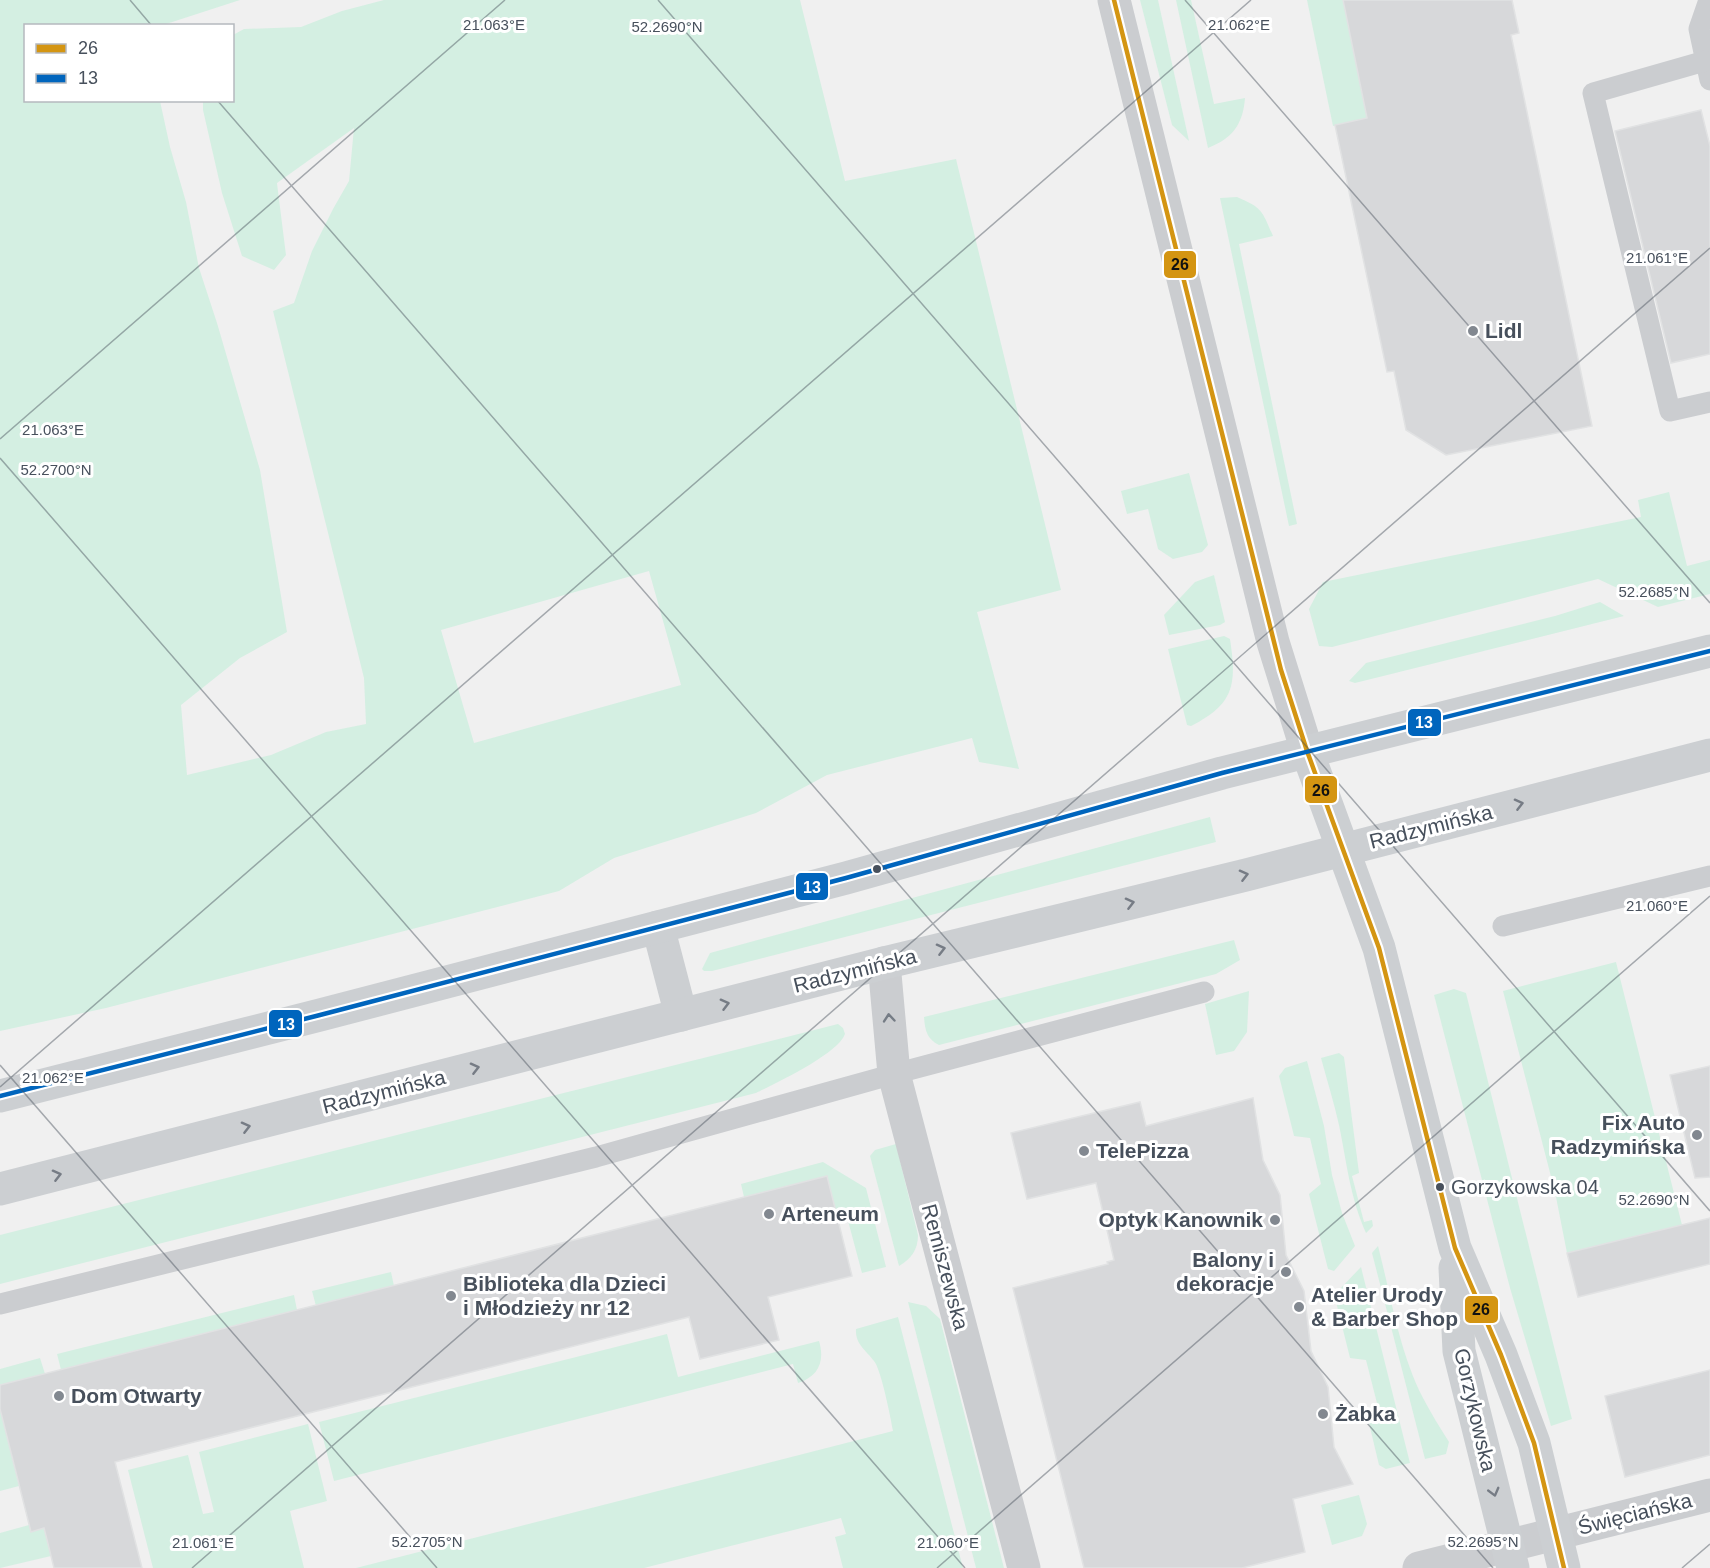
<svg xmlns="http://www.w3.org/2000/svg" width="1710" height="1568" viewBox="0 0 1710 1568" font-family="Arial,sans-serif">
<rect width="100%" height="100%" fill="#f0f0f0"/>
<!-- green -->
<g fill="#d4efe2" fill-rule="evenodd">
<path d="M0,0h240l-77,25 -137,1v74l134,1 10,46 16,55 13,66 18,55 43,147 27,162 -47,26 -59,47 6,70 84,-20 55,-23 40,-8 -2,-46 -91,-367 21,-8 18,-52 21,-42 16,-28 5,-53 -77,55 9,72 -12,15 -32,-14 -20,-63 -19,-83v-9l29,-1 1,-65 11,-6 57,-2 41,-16 42,-11h416l45,181 111,-22 105,431 -84,22 42,157 -40,-7 -7,-24 -145,37 -71,38 -142,45 -55,33 -453,117 -106,23zM649,571l32,114 -207,58 -33,-113z"/>
<polygon points="1140,0 1158,0 1189,141 1172,125"/>
<path d="M1176,0h15l23,104 31,-6c-2,26 -12,40 -37,50z"/>
<polygon points="1307,0 1343,0 1393,112 1333,126"/>
<path d="M1237,197c26,11 25,14 36,39l-34,8 58,280 -8,2 -69,-328z"/>
<polygon points="1189,473 1208,545 1202,552 1173,559 1158,549 1148,509 1127,514 1121,491"/>
<polygon points="1669,492 1687,566 1710,560 1710,594 1658,607 1598,579 1332,647 1319,646 1309,609 1323,582 1641,517 1638,500"/>
<polygon points="1214,575 1225,622 1220,625 1169,635 1164,615 1195,582"/>
<polygon points="1600,602 1624,616 1355,683 1349,681 1366,663 1555,616"/>
<path d="M1224,636l6,3c7,46 4,65 -39,87l-4,-1 -19,-76z"/>
<polygon points="1210,817 1216,842 712,971 704,971 702,969 710,953"/>
<path d="M1234,940l6,20 -24,14 -277,71c-12,-6 -14,-14 -15,-28z"/>
<polygon points="1616,962 1682,1225 1567,1253 1555,1192 1503,991"/>
<polygon points="1454,989 1466,993 1572,1419 1551,1426 1510,1288 1434,995"/>
<polygon points="1249,991 1247,1032 1234,1051 1216,1055 1205,1004"/>
<path d="M838,1024l5,4 2,6c-7,20 -69,49 -89,59l-756,191v-49z"/>
<path d="M1339,1053l5,4 15,116 -7,3 12,46 8,-2 1,6 -7,7c-16,-36 -19,-69 -27,-108 -5,-22 -12,-45 -18,-67z"/>
<polygon points="1307,1061 1324,1126 1332,1175 1342,1213 1355,1246 1334,1271 1328,1269 1309,1194 1321,1184 1310,1138 1294,1136 1279,1076 1285,1068"/>
<path d="M896,1144l22,91c0,15 -7,24 -19,31l-29,-110 5,-6z"/>
<polygon points="823,1162 866,1188 886,1267 862,1273 847,1217 838,1219 827,1177 744,1197 741,1184"/>
<path d="M1378,1246c13,50 21,105 45,152 8,15 17,30 26,44l-3,12 -21,5 -53,-206z"/>
<polygon points="1361,1267 1410,1463 1386,1469 1379,1465 1368,1419 1379,1411 1366,1360 1350,1358 1336,1302 1339,1290"/>
<polygon points="391,1272 394,1286 316,1306 312,1291"/>
<polygon points="294,1295 297,1310 61,1370 57,1354"/>
<polygon points="908,1302 926,1306 940,1319 1004,1568 976,1568"/>
<path d="M898,1317l65,251h-120l-8,-31 11,-3 -5,-16 -197,50h-288l537,-137c-2,-12 -12,-62 -19,-70 -8,-11 -19,-17 -18,-32z"/>
<path d="M667,1334l11,43 141,-36c6,20 0,35 -21,42l-5,-19 -459,117 -15,-59z"/>
<polygon points="40,1358 45,1374 0,1385 0,1369"/>
<polygon points="0,1409 19,1486 0,1491"/>
<polygon points="308,1424 327,1501 290,1511 304,1568 153,1568 128,1470 188,1455 203,1514 214,1512 199,1452"/>
<polygon points="1359,1495 1367,1524 1362,1536 1332,1545 1321,1505"/>
<polygon points="29,1525 31,1532 45,1528 51,1556 0,1568 0,1533"/>
</g>
<!-- building -->
<g fill="#d7d8da" stroke="#e1e2e3" stroke-width="1.5">
<polygon points="1343,0 1512,0 1519,33 1511,35 1592,426 1446,455 1406,430 1394,371 1387,372 1335,125 1367,118"/>
<polygon points="1701,110 1710,146 1710,354 1671,363 1615,131"/>
<polygon points="1710,1066 1710,1177 1695,1178 1670,1075"/>
<polygon points="1253,1098 1263,1160 1280,1195 1286,1255 1304,1291 1311,1351 1328,1387 1334,1447 1353,1484 1293,1499 1305,1552 1242,1568 1084,1568 1013,1288 1108,1264 1107,1262 1114,1260 1096,1183 1027,1199 1011,1133 1140,1102 1146,1126"/>
<polygon points="827,1176 852,1276 768,1297 779,1340 700,1359 689,1317 115,1462 142,1568 54,1568 44,1528 31,1532 0,1409 0,1385"/>
<polygon points="1710,1218 1710,1264 1578,1297 1567,1253"/>
<polygon points="1710,1370 1710,1455 1625,1477 1605,1396"/>
</g>
<g fill="none" stroke-linecap="round" stroke-linejoin="round">
<!-- lane -->
<g stroke="#cbcdd0" stroke-width="21">
<polyline points="1709,0 1699,29 1710,80"/>
<polyline points="1705,61 1593,93 1670,411 1710,402"/>
<polyline points="1503,926 1710,876"/>
<polyline points="0,1304 596,1157 894,1074 1204,992"/>
</g>
<!-- street -->
<g stroke="#cbcdd0" stroke-width="33">
<polyline points="1114,0 1273,642 1307,751"/>
<polyline points="884,963 894,1074 1024,1568"/>
<polyline points="1419,1568 1710,1495"/>
</g>
<!-- secondary -->
<g stroke="#cccfd2" stroke-width="33">
<polyline points="1307,751 1379,948 1455,1248 1501,1355 1534,1443 1564,1568"/>
<polyline points="658,927 681,1015"/>
<polyline points="0,1096 320,1015 846,878 1222,773 1710,651"/>
<polyline points="0,1189 884,963 1246,875 1710,755"/>
<polyline points="1455,1268 1459,1351 1513,1568"/>
</g>
<defs>
<polyline id="bus-1" points="1114,0 1281,670 1307,751 1379,948 1455,1248 1501,1355 1534,1443 1564,1568"/>
<polyline id="bus-2" points="0,1096 320,1015 846,878 1222,773 1710,651"/>
</defs>
<!-- bus-1 casing -->
<use href="#bus-1" stroke="#fff" stroke-width="9"/>
<!-- bus-2 casing -->
<use href="#bus-2" stroke="#fff" stroke-width="9"/>
<!-- bus-1 -->
<use href="#bus-1" stroke="#d49512" stroke-width="4.5"/>
<!-- bus-2 -->
<use href="#bus-2" stroke="#0065bd" stroke-width="4.5"/>
</g>
<!-- one-way arrows -->
<defs><path id="oneway-chevron" d="M-2-3.5L2.5 0L-2 3.5" fill="none" stroke-width="1.6" stroke-linecap="round" stroke-linejoin="round" transform="scale(1.5)"/></defs>
<g stroke="#767c85">
<use href="#oneway-chevron" transform="translate(1519 804) rotate(-14)"/>
<use href="#oneway-chevron" transform="translate(1244 875) rotate(-14)"/>
<use href="#oneway-chevron" transform="translate(1130 903) rotate(-14)"/>
<use href="#oneway-chevron" transform="translate(941 949) rotate(-14)"/>
<use href="#oneway-chevron" transform="translate(725 1004) rotate(-15)"/>
<use href="#oneway-chevron" transform="translate(475 1068) rotate(-14)"/>
<use href="#oneway-chevron" transform="translate(246 1127) rotate(-14)"/>
<use href="#oneway-chevron" transform="translate(57 1175) rotate(-14)"/>
<use href="#oneway-chevron" transform="translate(1494 1492) rotate(75)"/>
</g>
<use stroke="#757c85" href="#oneway-chevron" transform="translate(889 1018) rotate(-95)"/>
<!-- ticks -->
<path fill="none" stroke="#47505c" stroke-width="1.5" stroke-opacity="0.45" d="M130,0l22,26M658,0l1052,1211M1185,0l525,603M217,100l1276,1468M0,439l505,-439M0,458l965,1110M0,1065l437,503M0,1087l1251,-1087M192,1568l1518,-1320M937,1568l773,-672M1682,1568l28,-24"/>
<!-- markers -->
<g fill="#828890" stroke="#fff" stroke-width="2">
<circle cx="1473" cy="331" r="6"/>
<circle cx="1697" cy="1135" r="6"/>
<circle cx="1084" cy="1151" r="6"/>
<circle cx="769" cy="1214" r="6"/>
<circle cx="1275" cy="1220" r="6"/>
<circle cx="1286" cy="1272" r="6"/>
<circle cx="451" cy="1296" r="6"/>
<circle cx="1299" cy="1307" r="6"/>
<circle cx="59" cy="1396" r="6"/>
<circle cx="1323" cy="1414" r="6"/>
</g>
<g fill="#47505c" stroke="#fff" stroke-width="2">
<circle cx="877" cy="869" r="5"/>
<circle cx="1440" cy="1187" r="5"/>
</g>
<g text-anchor="middle" stroke-width="6" stroke-linejoin="round" paint-order="stroke">
<!-- bus labels -->
<g font-size="20" fill="#47505c" stroke="#fff" text-anchor="start">
<text x="1451" y="1194">Gorzykowska 04</text>
</g>
<!-- poi labels -->
<g font-size="21" font-weight="bold" fill="#47505c" stroke="#fff" text-anchor="start">
<text x="1485" y="338">Lidl</text>
<text x="1685" y="1130" text-anchor="end">Fix Auto<tspan x="1685" dy="24">Radzymińska</tspan></text>
<text x="1096" y="1158">TelePizza</text>
<text x="781" y="1221">Arteneum</text>
<text x="1263" y="1227" text-anchor="end">Optyk Kanownik</text>
<text x="1274" y="1267" text-anchor="end">Balony i<tspan x="1274" dy="24">dekoracje</tspan></text>
<text x="463" y="1291">Biblioteka dla Dzieci<tspan x="463" dy="24">i Młodzieży nr 12</tspan></text>
<text x="1311" y="1302">Atelier Urody<tspan x="1311" dy="24">&amp; Barber Shop</tspan></text>
<text x="71" y="1403">Dom Otwarty</text>
<text x="1335" y="1421">Żabka</text>
</g>
<!-- street labels -->
<g font-size="21" fill="#47505c" stroke="#fff">
<text transform="translate(1431 827) rotate(-14)" y="7">Radzymińska</text>
<text transform="translate(855 971) rotate(-14)" y="7">Radzymińska</text>
<text transform="translate(384 1092) rotate(-14)" y="7">Radzymińska</text>
<text transform="translate(945 1267) rotate(75)" y="7">Remiszewska</text>
<text transform="translate(1475 1410) rotate(77)" y="7">Gorzykowska</text>
<text transform="translate(1635 1514) rotate(-14)" y="7">Święciańska</text>
</g>
</g>
<g font-size="15" text-anchor="middle" fill="#47505c" stroke="#fff" stroke-width="6" stroke-linejoin="round" paint-order="stroke">
<text x="494" y="30">21.063°E</text>
<text x="1239" y="30">21.062°E</text>
<text x="667" y="32">52.2690°N</text>
<text x="1657" y="263">21.061°E</text>
<text x="53" y="435">21.063°E</text>
<text x="56" y="475">52.2700°N</text>
<text x="1654" y="597">52.2685°N</text>
<text x="1657" y="911">21.060°E</text>
<text x="53" y="1083">21.062°E</text>
<text x="1654" y="1205">52.2690°N</text>
<text x="427" y="1547">52.2705°N</text>
<text x="1483" y="1547">52.2695°N</text>
<text x="203" y="1548">21.061°E</text>
<text x="948" y="1548">21.060°E</text>
</g>
<g stroke="#fff" stroke-width="2">
<rect x="1163" y="250" width="34" height="29" rx="6" fill="#d49512"/>
<rect x="1407" y="708" width="35" height="29" rx="6" fill="#0065bd"/>
<rect x="1304" y="775" width="34" height="29" rx="6" fill="#d49512"/>
<rect x="795" y="872" width="34" height="29" rx="6" fill="#0065bd"/>
<rect x="268" y="1009" width="35" height="29" rx="6" fill="#0065bd"/>
<rect x="1464" y="1295" width="35" height="29" rx="6" fill="#d49512"/>
</g>
<g font-size="16" text-anchor="middle" font-weight="bold" fill="#fff">
<text x="1424" y="728">13</text>
<text x="812" y="893">13</text>
<text x="286" y="1030">13</text>
</g>
<g font-size="16" text-anchor="middle" font-weight="bold" fill="#111">
<text x="1180" y="270">26</text>
<text x="1321" y="796">26</text>
<text x="1481" y="1315">26</text>
</g>
<!-- legend -->
<rect x="24" y="24" width="210" height="78" fill="#ffffff" stroke="#b5b9be" stroke-width="1.5"/>
<rect x="36" y="44" width="30" height="9" fill="#d49512" stroke="#b5b9be" stroke-width="1.5"/>
<text x="78" y="54" font-size="18" fill="#47505c">26</text>
<rect x="36" y="74" width="30" height="9" fill="#0065bd" stroke="#b5b9be" stroke-width="1.5"/>
<text x="78" y="84" font-size="18" fill="#47505c">13</text>
</svg>
